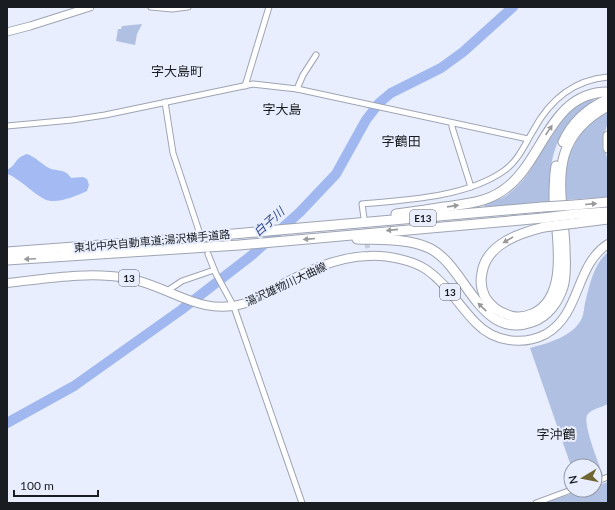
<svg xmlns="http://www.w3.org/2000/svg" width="615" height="510" viewBox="0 0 615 510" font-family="Lato,'Noto Sans JP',sans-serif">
<rect width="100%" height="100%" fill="#e8eefd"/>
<!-- green -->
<g fill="#b0c0e3">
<polygon points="142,24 137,34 135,45 116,41 118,29 121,29 122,26"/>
<path d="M598,95c-8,10 -19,18 -28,28 -19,22 -22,51 -20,79l-65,6 -1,-4c6,-2 13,-4 18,-6 37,-20 40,-67 72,-91 7,-5 16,-8 24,-12z"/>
<path d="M608,110v13l-4,11v12l4,16v35l-43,3c0,-10 -1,-21 1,-31 3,-18 13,-36 26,-49 5,-4 11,-7 16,-10z"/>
<path d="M608,252v152c-6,3 -16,5 -20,10 -7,7 11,50 15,61l-8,2v-11h-24l-41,-118c18,-5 43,-11 52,-30 2,-5 2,-11 3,-15 5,-19 8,-38 23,-51z"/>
<polygon points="608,482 608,503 550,503 549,501 584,490 595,490 595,486"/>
</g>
<!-- forest -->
<path fill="#a3bbf2" d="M27,154c10,4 13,9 22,14 8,4 16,0 22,10l12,-1 4,2 2,6 -2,6c-11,5 -31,14 -43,8 -11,-6 -19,-15 -29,-21 -2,-2 -5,-3 -8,-4v-4c10,-5 7,-12 20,-16z"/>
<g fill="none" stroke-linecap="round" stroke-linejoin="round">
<!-- river -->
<polyline stroke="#a0b8ef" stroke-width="10" points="7,423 74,386 181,310 252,255 300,212 336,174 366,120 379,103 391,93 441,68 463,52 513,7"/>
<!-- street-tunnel -->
<polyline stroke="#c9cedc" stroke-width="5" stroke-dasharray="5 2.5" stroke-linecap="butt" points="364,221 368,251"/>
<defs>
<g id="street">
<polyline points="151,7 172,9 188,7"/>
<polyline points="245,86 269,7"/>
<polyline points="297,89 303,75 316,55"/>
<polyline points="165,102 173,153 199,231"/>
<polyline points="452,123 452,127 471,187"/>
<polyline points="7,126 72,120 105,115 253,84 297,89 528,139"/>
<path d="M364,218l-2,-14c45,-4 106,-7 143,-34 13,-9 20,-26 28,-39 16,-30 40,-51 75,-54"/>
<polyline points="208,254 216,274 234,307 302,503"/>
<polyline points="167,291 182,281 214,270"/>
<polyline points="595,482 608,477"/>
<polyline points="536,503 571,490"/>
</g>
<polyline id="secondary" points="7,32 30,26 90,7"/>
<path id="primary" d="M7,283c37,-4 82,-12 119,-5 44,7 73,40 120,25 39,-19 78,-46 123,-47 17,-1 44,4 58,14 20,14 32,36 49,53 18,19 47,23 70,11 35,-20 29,-69 62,-90"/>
<g id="highway">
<polyline points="608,136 608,148"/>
<path d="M563,142c9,-20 25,-34 45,-43"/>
<polyline points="575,205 608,202"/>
<path d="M396,214c16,-2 32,-4 48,-7 21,-3 40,-4 58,-16 42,-27 46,-99 106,-99"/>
<polyline points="576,214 608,212"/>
<polyline points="576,223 608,219"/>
<path d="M544,227c-24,6 -58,17 -62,46 -2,9 -1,16 3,24 6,10 15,16 26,19 7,2 14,1 21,-2 39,-16 24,-82 22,-115 0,-11 0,-22 2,-33"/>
<path d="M357,239c23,1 50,-1 72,9 37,17 50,93 103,74 16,-5 26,-20 31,-35 4,-13 2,-27 2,-40 -3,-59 -20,-107 43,-141"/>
<polyline points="7,252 141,242 542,207"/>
<polyline points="7,260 239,245 543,218"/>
</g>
</defs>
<!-- street casing -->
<use href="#street" stroke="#9ea4b2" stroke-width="7"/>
<!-- secondary casing -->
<use href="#secondary" stroke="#9ea4b2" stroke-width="9"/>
<!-- primary casing -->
<use href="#primary" stroke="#9ea4b2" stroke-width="10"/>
<!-- highway casing -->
<use href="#highway" stroke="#9ea4b2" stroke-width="11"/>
<!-- street -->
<use href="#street" stroke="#fff" stroke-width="5"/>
<!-- secondary -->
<use href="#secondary" stroke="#fff" stroke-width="7"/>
<!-- primary -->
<use href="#primary" stroke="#fff" stroke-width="8"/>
<!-- highway -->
<use href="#highway" stroke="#fff" stroke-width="9"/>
<defs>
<g id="highway-bridge">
<polyline points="542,207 575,205"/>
<polyline points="543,218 576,214"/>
<polyline points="544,227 576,223"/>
</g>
</defs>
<!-- highway-bridge casing -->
<use href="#highway-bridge" stroke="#9ea4b2" stroke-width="11" stroke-linecap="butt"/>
<!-- highway-bridge -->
<use href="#highway-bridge" stroke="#fff" stroke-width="9"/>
</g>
<!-- one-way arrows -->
<defs><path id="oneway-solid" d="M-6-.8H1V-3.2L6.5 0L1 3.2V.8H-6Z"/></defs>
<g fill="#98999b">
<use href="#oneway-solid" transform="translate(549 130) rotate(-56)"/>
<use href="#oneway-solid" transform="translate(591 204) rotate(-5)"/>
<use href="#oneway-solid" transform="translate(453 206) rotate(-8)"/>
<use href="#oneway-solid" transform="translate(392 230) rotate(174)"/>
<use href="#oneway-solid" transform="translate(309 239) rotate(175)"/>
<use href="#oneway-solid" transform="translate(508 240) rotate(149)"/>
<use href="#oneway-solid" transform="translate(30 259) rotate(177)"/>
<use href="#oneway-solid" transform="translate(482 307) rotate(-136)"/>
</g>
<g text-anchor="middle" stroke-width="4" stroke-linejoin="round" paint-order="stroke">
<!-- shield labels -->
<g fill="#e8eefd" stroke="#575b63" stroke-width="1">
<rect x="410" y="210" width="26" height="16" rx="3"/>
<rect x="119" y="270" width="20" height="16" rx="3"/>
<rect x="440" y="284" width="20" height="16" rx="3"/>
</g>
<g font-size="10" font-weight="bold" fill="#191c21">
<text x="423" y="222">E13</text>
<text x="129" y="282">13</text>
<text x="450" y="296">13</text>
</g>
<!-- street labels -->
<g font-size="11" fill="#191c21" stroke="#e8eefd">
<text transform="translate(152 241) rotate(-5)" y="4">東北中央自動車道;湯沢横手道路</text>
<text transform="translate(286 284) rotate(-25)" y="4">湯沢雄物川大曲線</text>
</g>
<!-- water labels -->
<g font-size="12" font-style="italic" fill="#2c4586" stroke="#e8eefd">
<text transform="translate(269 222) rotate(-42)" y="4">白子川</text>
</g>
<!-- quarter labels -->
<g font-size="13" fill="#191c21" stroke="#e8eefd">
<text x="177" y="76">字大島町</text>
<text x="282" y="114">字大島</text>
<text x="401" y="146">字鶴田</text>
<text x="556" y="439">字沖鶴</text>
</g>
</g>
<!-- border -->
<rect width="615" height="510" fill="none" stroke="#191c21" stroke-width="16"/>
<!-- north arrow -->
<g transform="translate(583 478) rotate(260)"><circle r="19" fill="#e8eefd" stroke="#959aa5"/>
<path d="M0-3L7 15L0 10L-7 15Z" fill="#706431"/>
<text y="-6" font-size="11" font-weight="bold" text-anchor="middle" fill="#191c21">N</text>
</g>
<!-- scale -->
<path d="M14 490v6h84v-6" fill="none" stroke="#191c21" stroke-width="2"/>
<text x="20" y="490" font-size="12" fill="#191c21" stroke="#e8eefd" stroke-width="3" paint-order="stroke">100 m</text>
</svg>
